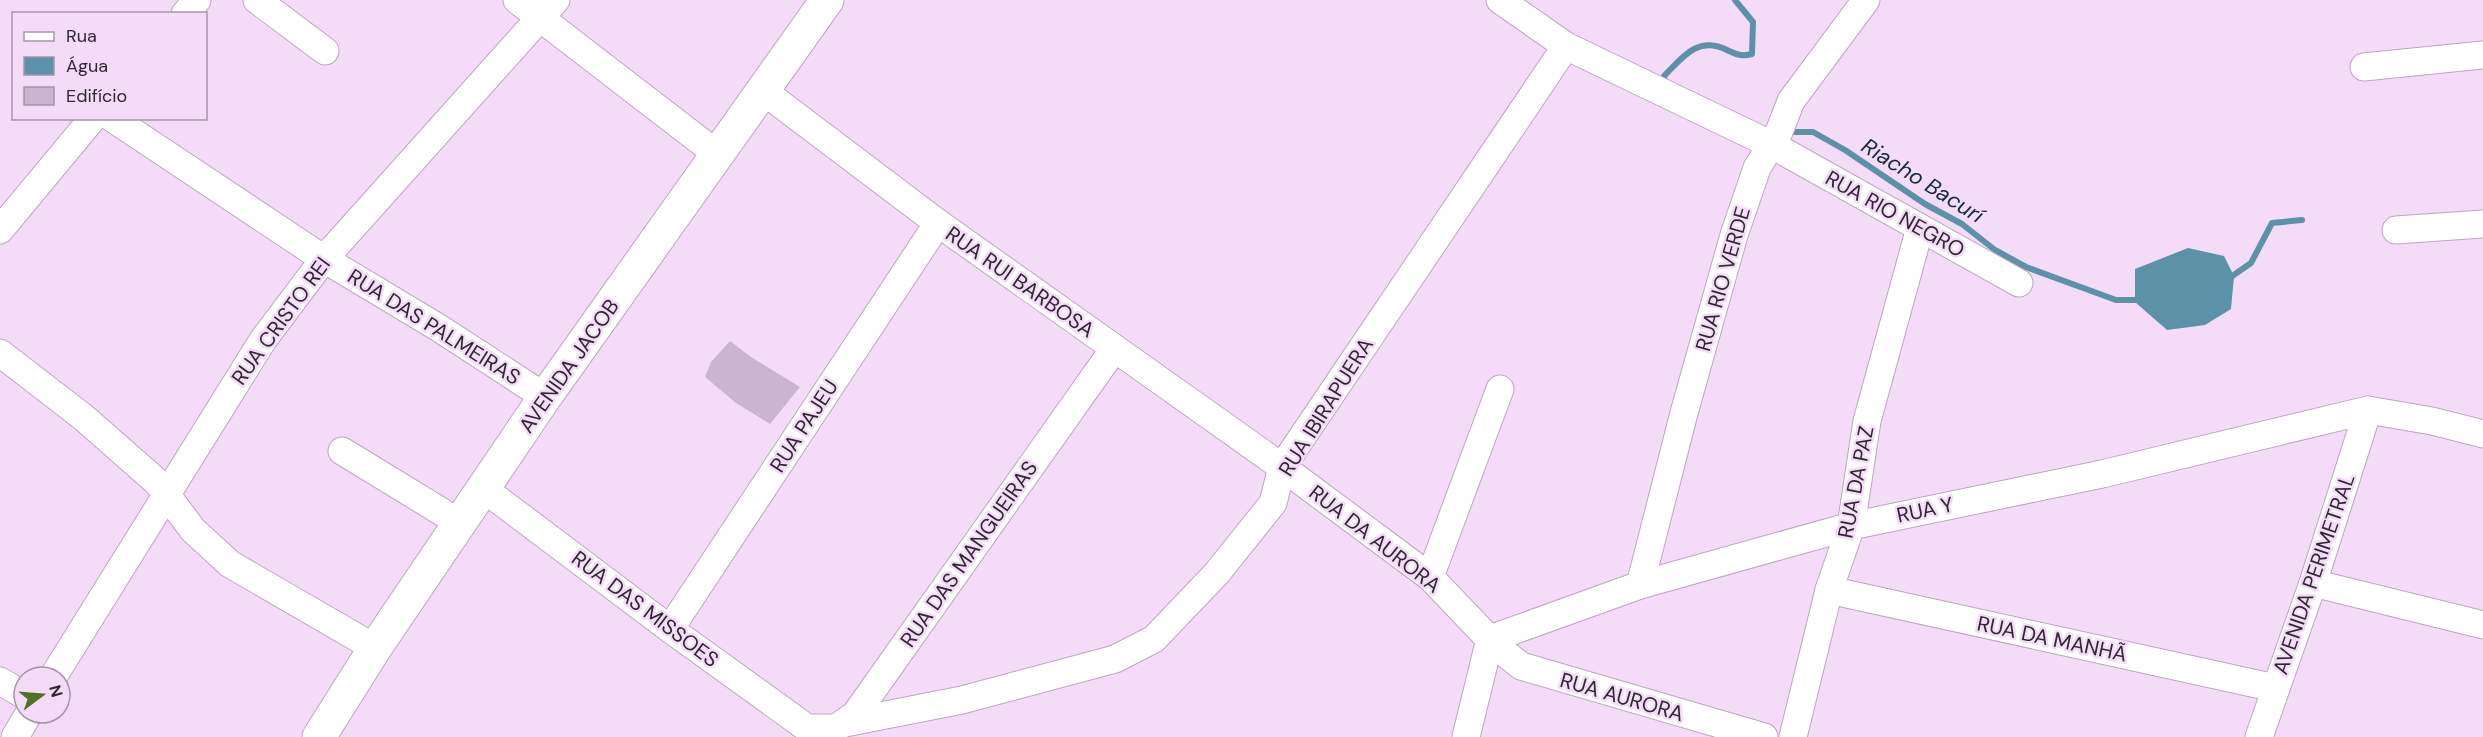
<svg xmlns="http://www.w3.org/2000/svg" width="2483" height="737" viewBox="0 0 2483 737" font-family="'DM Sans',sans-serif">
<rect width="100%" height="100%" fill="#f4dcf8"/>
<!-- water -->
<polygon fill="#5b92a7" points="2188,248 2224,256 2234,276 2231,309 2205,325 2167,330 2135,302 2135,269"/>
<g fill="none" stroke-linecap="round" stroke-linejoin="round">
<!-- stream -->
<g stroke="#5b92a7" stroke-width="6">
<path d="M1665,86l-1,-10c18,-18 33,-40 61,-27 10,5 16,8 27,5l1,-32 -18,-22"/>
<polyline points="1787,132 1813,132 1845,150 1925,204 1962,224 1995,250 2026,267 2116,300 2142,300"/>
<polyline points="2228,279 2251,263 2272,223 2302,220"/>
</g>
</g>
<!-- building -->
<polygon fill="#cab4d0" points="730,341 751,357 800,387 770,424 736,403 705,377 711,362"/>
<g fill="none" stroke-linecap="round" stroke-linejoin="round">
<defs>
<g id="minor">
<polyline points="257,0 325,51"/>
<polyline points="517,0 717,154"/>
<polyline points="1500,0 1566,46 1772,145 2019,283"/>
<polyline points="185,14 197,0"/>
<polyline points="2364,67 2483,55"/>
<polyline points="762,90 938,223 1282,467 1430,577 1495,645 1521,666 1764,737"/>
<polyline points="112,118 324,259 439,328 545,397"/>
<polyline points="0,230 93,118"/>
<polyline points="2396,230 2483,224"/>
<polyline points="0,353 83,417 157,482 193,530 230,564 375,648"/>
<polyline points="342,451 460,523"/>
<polyline points="484,489 670,629 807,728 836,728 855,715 1114,349"/>
<polyline points="1430,577 1500,389"/>
<polyline points="2313,583 2483,625"/>
<polyline points="1640,585 1684,413 1734,235 1757,168 1779,132 1791,101 1866,0"/>
<polyline points="1829,590 2275,688"/>
<polyline points="670,629 938,223"/>
<polyline points="1490,639 1640,585 1851,526 2102,474 2368,410 2432,421 2483,434"/>
<polyline points="53,677 263,340 324,259 556,0"/>
<polyline points="0,681 24,695"/>
<polyline points="845,723 962,700 1115,659 1154,639 1217,573 1273,503 1282,467 1566,46"/>
<polyline points="15,737 29,713"/>
<polyline points="1466,737 1490,639"/>
<polyline points="1793,737 1829,590 1851,526 1867,421 1920,228"/>
<polyline points="2259,737 2313,583 2368,410"/>
</g>
<polyline id="major" points="319,737 375,648 545,397 827,0"/>
</defs>
<!-- minor casing -->
<use href="#minor" stroke="#bda6c0" stroke-width="29"/>
<!-- major casing -->
<use href="#major" stroke="#bda6c0" stroke-width="35"/>
<!-- minor -->
<use href="#minor" stroke="#fff" stroke-width="27"/>
<!-- major -->
<use href="#major" stroke="#fff" stroke-width="33"/>
</g>
<g text-anchor="middle" stroke-width="5" stroke-linejoin="round" paint-order="stroke">
<!-- street labels -->
<g font-size="21" fill="#302732" stroke="#f4dcf8">
<text transform="translate(1895 214) rotate(29)" y="7">RUA RIO NEGRO</text>
<text transform="translate(1723 279) rotate(-74)" y="7">RUA RIO VERDE</text>
<text transform="translate(1020 282) rotate(35)" y="7">RUA RUI BARBOSA</text>
<text transform="translate(281 321) rotate(-54)" y="7">RUA CRISTO REI</text>
<text transform="translate(434 327) rotate(32)" y="7">RUA DAS PALMEIRAS</text>
<text transform="translate(569 366) rotate(-55)" y="7">AVENIDA JACOB</text>
<text transform="translate(1326 407) rotate(-58)" y="7">RUA IBIRAPUERA</text>
<text transform="translate(804 426) rotate(-57)" y="7">RUA PAJEU</text>
<text transform="translate(1856 482) rotate(-79)" y="7">RUA DA PAZ</text>
<text transform="translate(1925 510) rotate(-12)" y="7">RUA Y</text>
<text transform="translate(1375 539) rotate(38)" y="7">RUA DA AURORA</text>
<text transform="translate(969 554) rotate(-55)" y="7">RUA DAS MANGUEIRAS</text>
<text transform="translate(2314 574) rotate(-71)" y="7">AVENIDA PERIMETRAL</text>
<text transform="translate(645 609) rotate(37)" y="7">RUA DAS MISSOES</text>
<text transform="translate(2052 639) rotate(12)" y="7">RUA DA MANHÃ</text>
<text transform="translate(1622 697) rotate(16)" y="7">RUA AURORA</text>
</g>
<!-- water labels -->
<g font-size="22" font-style="italic" fill="#122e38" stroke="#f4dcf8">
<text transform="translate(1923 180) rotate(32)" y="8">Riacho Bacurí</text>
</g>
</g>
<!-- legend -->
<rect x="12" y="12" width="195" height="108" fill="#f4dcf8" stroke="#a694a9" stroke-width="1.5"/>
<rect x="24" y="32" width="30" height="9" fill="#ffffff" stroke="#a694a9" stroke-width="1.5"/>
<text x="66" y="42" font-size="18" fill="#302732">Rua</text>
<rect x="24" y="57" width="30" height="18" fill="#5b92a7" stroke="#a694a9" stroke-width="1.5"/>
<text x="66" y="72" font-size="18" fill="#302732">Água</text>
<rect x="24" y="87" width="30" height="18" fill="#cab4d0" stroke="#a694a9" stroke-width="1.5"/>
<text x="66" y="102" font-size="18" fill="#302732">Edifício</text>
<!-- north arrow -->
<g transform="translate(42 695) rotate(74)"><circle r="28" fill="#f4dcf8" stroke="#a694a9" stroke-width="1.5"/>
<path d="M0-4.5L10 22L0 15L-10 22Z" fill="#517127"/>
<text y="-9" font-size="16" font-weight="bold" text-anchor="middle" fill="#302732">N</text>
</g>
</svg>
